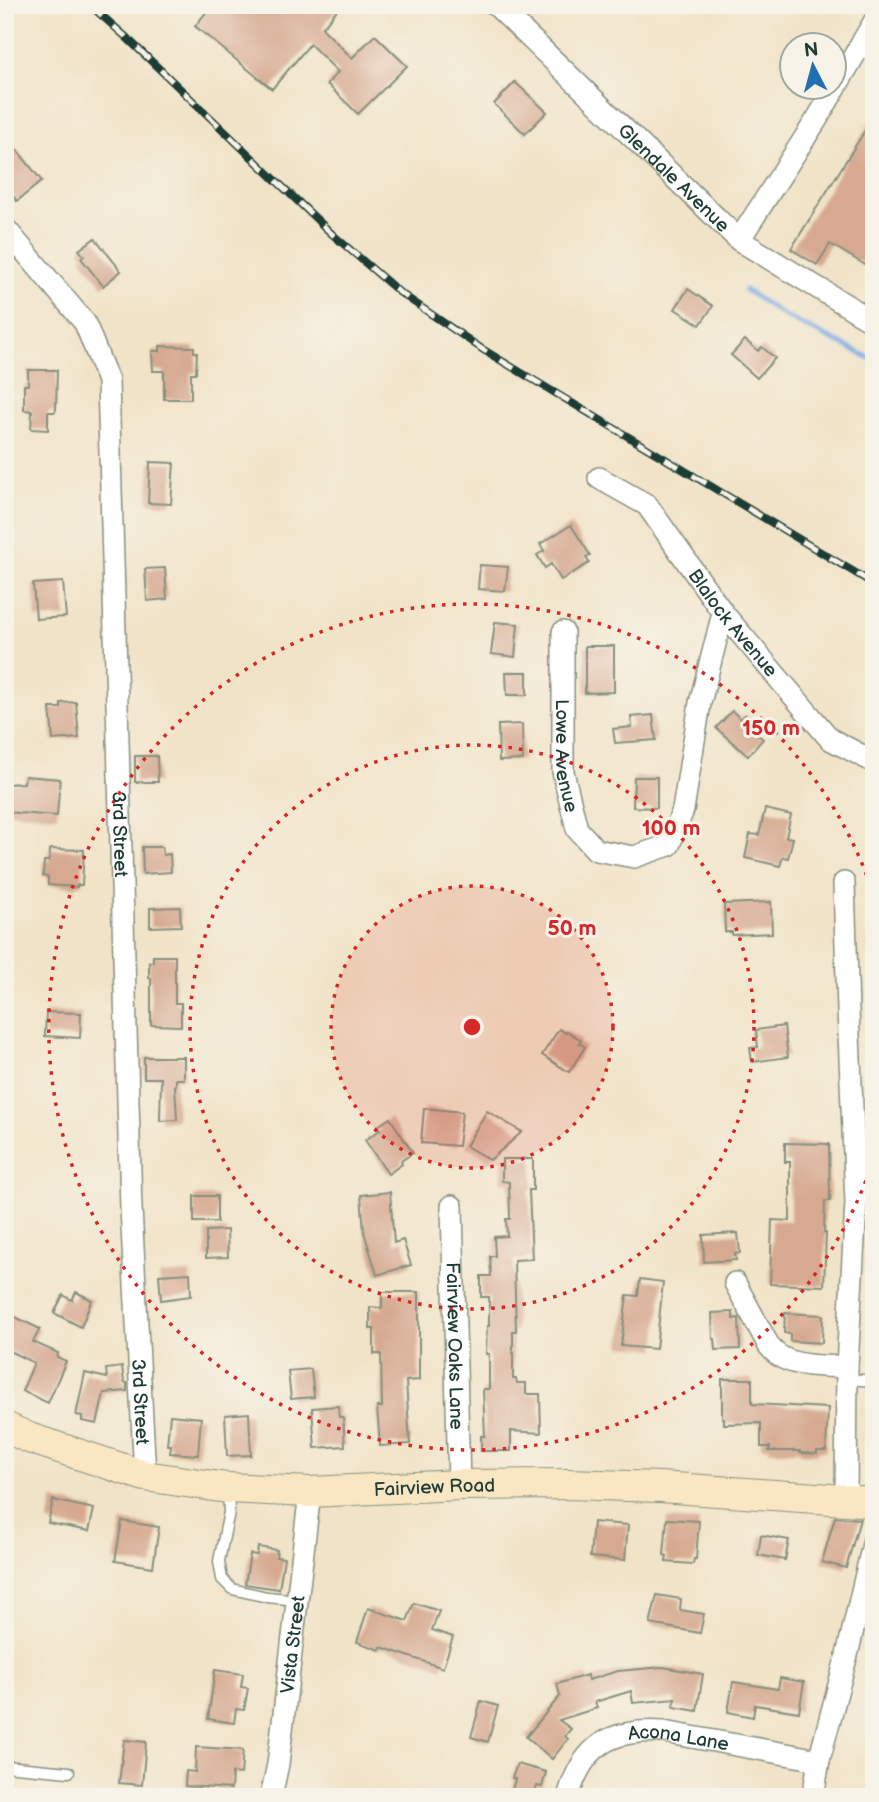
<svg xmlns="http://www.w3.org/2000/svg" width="879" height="1802" viewBox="0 0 879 1802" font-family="'Balsamiq Sans',sans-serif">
<rect width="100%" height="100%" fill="#f7f3e8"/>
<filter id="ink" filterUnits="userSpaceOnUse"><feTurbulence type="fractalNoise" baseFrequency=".0143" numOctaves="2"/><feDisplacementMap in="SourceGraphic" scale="14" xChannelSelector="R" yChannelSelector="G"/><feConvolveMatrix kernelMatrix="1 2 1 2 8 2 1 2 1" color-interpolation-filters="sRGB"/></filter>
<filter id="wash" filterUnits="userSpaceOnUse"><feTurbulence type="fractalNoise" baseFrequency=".00686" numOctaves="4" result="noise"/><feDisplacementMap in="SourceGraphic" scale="28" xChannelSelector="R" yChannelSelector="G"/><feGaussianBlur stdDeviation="1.57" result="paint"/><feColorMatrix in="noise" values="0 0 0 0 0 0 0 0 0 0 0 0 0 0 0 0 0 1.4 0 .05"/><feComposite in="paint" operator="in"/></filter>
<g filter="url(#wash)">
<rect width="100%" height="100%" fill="#f1e3c7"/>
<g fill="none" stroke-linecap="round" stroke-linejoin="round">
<!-- stream -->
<polyline stroke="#74a9e1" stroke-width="5" points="745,290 786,317 874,360"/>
</g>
<g id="blocks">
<!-- building -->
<g fill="#d6a990">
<polygon points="212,5 341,5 322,28 352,58 375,35 407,66 358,114 327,84 338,72 310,44 272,89 195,26"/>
<polygon points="515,82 547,112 525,134 494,104"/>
<polygon points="874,116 874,270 830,244 817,265 791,249"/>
<polygon points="5,135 42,181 17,201 5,187"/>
<polygon points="95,238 121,271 103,286 81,258 84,256 79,250"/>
<polygon points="688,289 713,306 700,325 675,309"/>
<polygon points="745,340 758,351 762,347 775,358 757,378 731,355"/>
<polygon points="160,346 194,347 194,352 197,352 196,373 191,373 191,399 164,399 164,371 153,371 152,351 160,351"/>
<polygon points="28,370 57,370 56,409 55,412 48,412 48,430 31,429 32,411 24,410 24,385 28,385"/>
<polygon points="150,462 174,463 171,504 148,503"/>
<polygon points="571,525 590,555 586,557 589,563 561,580 551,564 545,568 537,555 544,551 540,544"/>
<polygon points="480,565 508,567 505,591 478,589"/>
<polygon points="165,568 167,599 147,601 145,569"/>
<polygon points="63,582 66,617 36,619 33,584"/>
<polygon points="495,622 518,624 515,657 491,654"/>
<polygon points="585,646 614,646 614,692 585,693"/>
<polygon points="506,672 527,672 527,695 507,695"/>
<polygon points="76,702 79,738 53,740 50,708 61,708 61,703"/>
<polygon points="732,711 741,719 745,715 757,726 753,731 763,739 748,756 716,728"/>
<polygon points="653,715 656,740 615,743 613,729 632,727 631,717"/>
<polygon points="522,724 523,760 499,761 498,725"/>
<polygon points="135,756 157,756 158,782 135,782"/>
<polygon points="25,776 60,779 57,816 5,812 5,784 24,783"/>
<polygon points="634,777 657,777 657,808 633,807"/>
<polygon points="765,809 791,815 786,837 793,838 788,858 783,857 780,866 745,858 750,834 759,835"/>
<polygon points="142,847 162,847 163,855 170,854 171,872 143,874"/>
<polygon points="50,849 84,850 82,885 77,885 77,887 48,885 48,877 43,876 44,861 49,861"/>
<polygon points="771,902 772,933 732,935 732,932 725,932 724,904"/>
<polygon points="180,907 181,926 150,927 150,908"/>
<polygon points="153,956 175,956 175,1003 181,1003 181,1026 151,1025 151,978 149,978 149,962 153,962"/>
<polygon points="46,1012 81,1013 80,1038 45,1036"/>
<polygon points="784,1026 788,1057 752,1062 750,1048 758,1047 756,1030"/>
<polygon points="559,1029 566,1033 567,1031 581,1040 579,1043 585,1047 569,1072 542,1055"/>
<polygon points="144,1057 184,1057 184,1079 176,1079 176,1085 175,1085 177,1120 160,1121 161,1078 144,1078"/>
<polygon points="424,1108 462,1112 458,1146 421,1143"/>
<polygon points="487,1111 522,1132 490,1160 466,1146"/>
<polygon points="390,1118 413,1153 401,1161 402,1164 388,1174 365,1140 380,1130 378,1126"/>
<polygon points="785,1143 829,1144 830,1201 825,1201 824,1233 826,1233 824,1286 770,1284 772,1220 790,1221 790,1162 785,1162"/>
<polygon points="502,1159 533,1159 533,1190 529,1190 532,1259 514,1260 516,1331 513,1331 513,1379 516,1379 517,1383 526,1383 526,1394 540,1394 541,1433 511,1431 511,1451 481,1451 481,1436 485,1436 483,1389 489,1389 489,1354 486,1354 487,1326 489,1326 489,1297 481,1297 481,1276 491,1276 490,1256 495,1256 494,1237 507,1236 506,1219 510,1219 509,1182 502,1181"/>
<polygon points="390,1192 394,1243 403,1240 411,1265 377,1275 364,1232 361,1195"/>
<rect x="194" y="1196" width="23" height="26"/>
<polygon points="227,1230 228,1257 206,1258 206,1231"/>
<polygon points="738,1233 740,1253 735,1254 736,1260 704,1262 703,1235"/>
<polygon points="190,1273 191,1296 161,1300 159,1275"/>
<polygon points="640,1279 663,1282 656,1349 621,1346 627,1295 638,1296"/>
<polygon points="76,1292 92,1300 81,1327 54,1313 63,1295 72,1300"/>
<polygon points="382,1292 419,1292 419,1380 406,1381 410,1444 380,1446 377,1407 382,1407 381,1354 374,1354 374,1329 370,1329 370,1307 382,1308"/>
<polygon points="5,1312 40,1329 33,1342 58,1353 57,1357 66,1361 48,1403 22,1391 34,1363 5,1349"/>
<polygon points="733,1312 733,1319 739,1318 740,1349 716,1350 715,1339 713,1339 712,1313"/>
<polygon points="785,1313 823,1315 822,1343 790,1341 790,1334 784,1333"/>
<polygon points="122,1367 124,1382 127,1383 127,1391 104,1393 97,1424 82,1421 82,1416 76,1415 85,1373 107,1378 106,1369"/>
<polygon points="311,1369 314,1397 291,1399 288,1371"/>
<polygon points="722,1379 752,1379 752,1404 828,1408 826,1451 817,1451 817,1454 800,1453 800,1451 769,1451 770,1447 761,1447 761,1423 724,1424 724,1418 722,1418"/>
<polygon points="338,1406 339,1417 343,1417 345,1446 315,1448 312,1408"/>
<polygon points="249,1413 251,1455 227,1456 225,1415"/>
<polygon points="170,1415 201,1418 198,1455 170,1453 171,1445 167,1445"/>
<polygon points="53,1500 94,1509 89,1531 48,1523"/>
<polygon points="835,1517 860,1519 846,1568 822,1562"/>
<polygon points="667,1519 699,1521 696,1559 694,1559 693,1564 666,1562 667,1556 664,1555"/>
<polygon points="122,1521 159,1527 153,1567 115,1561"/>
<polygon points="593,1522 628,1525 625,1560 590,1557"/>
<polygon points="761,1535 789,1540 785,1560 758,1555"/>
<polygon points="258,1547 277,1550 276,1557 284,1558 279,1589 245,1584 250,1554 257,1555"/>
<polygon points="657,1595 681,1599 680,1610 704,1614 700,1633 650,1624"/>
<polygon points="414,1603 439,1611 432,1630 453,1637 443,1668 381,1647 380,1650 357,1642 368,1608 407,1621"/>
<polygon points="663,1667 703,1674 697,1711 674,1707 675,1699 633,1703 631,1691 595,1702 597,1708 559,1720 571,1729 565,1736 568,1739 552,1759 526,1737 560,1696 557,1684 587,1675 588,1680 618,1671"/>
<polygon points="215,1670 243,1674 241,1687 248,1688 244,1710 236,1709 234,1723 208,1719"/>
<polygon points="780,1678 804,1682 799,1712 755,1705 753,1717 728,1712 733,1682 778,1689"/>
<polygon points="481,1701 498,1706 488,1742 471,1737"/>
<polygon points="124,1740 146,1742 142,1785 119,1783"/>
<polygon points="196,1747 243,1750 241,1774 232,1773 231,1789 185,1786 186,1771 195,1772"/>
<polygon points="517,1764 546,1772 542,1787 537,1786 534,1797 510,1797 515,1779 512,1778"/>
</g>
</g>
</g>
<g filter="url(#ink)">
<use href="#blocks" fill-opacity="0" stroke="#88907e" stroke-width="2"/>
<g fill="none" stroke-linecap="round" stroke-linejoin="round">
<defs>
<g id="service">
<polyline points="847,1379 874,1381"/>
<polyline points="228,1490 229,1512 219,1561 222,1579 232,1589 267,1597 298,1600"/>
<polyline points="5,1766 69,1772"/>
</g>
<g id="minor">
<path id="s1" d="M496,5l243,235 135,82"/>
<path id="s2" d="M5,228l80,95 23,58 23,827 14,268"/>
<polyline points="739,240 817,119 874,22"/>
<path id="s3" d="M599,478l48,27 76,108 107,126 44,23"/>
<path id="s4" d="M563,632v140l14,57 19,21 38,7 35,-12 14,-35 17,-107 23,-90"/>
<polyline points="844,883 848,1010 856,1203 847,1367 846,1499"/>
<path id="s5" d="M452,1206l7,279"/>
<path d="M735,1283l34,63c4,5 8,9 14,12 16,9 46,8 64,9"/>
<path id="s6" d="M271,1797l7,-33 32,-272"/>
<path id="s7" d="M568,1797c15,-52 43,-69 96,-65l155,28"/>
<polyline points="813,1797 819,1760 848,1651 874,1540"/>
</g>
<g id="secondary">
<path id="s8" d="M5,1427l24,11 116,38 82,12 83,4 149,-7 109,-1 92,3 214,15"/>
</g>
</defs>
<!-- service casing -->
<use href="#service" stroke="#88907e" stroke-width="13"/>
<!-- minor casing -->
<use href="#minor" stroke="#88907e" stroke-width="24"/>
<!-- secondary casing -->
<use href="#secondary" stroke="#88907e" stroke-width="32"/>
<!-- service -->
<use href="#service" stroke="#fff" stroke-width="10"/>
<!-- minor -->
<use href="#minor" stroke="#fff" stroke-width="21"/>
<!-- secondary -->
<use href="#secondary" stroke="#f9e7c3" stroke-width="30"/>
<defs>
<polyline id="rail" points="90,5 126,37 332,234 399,292 482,349 874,584"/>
</defs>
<!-- rail casing -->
<use href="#rail" stroke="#1f3d34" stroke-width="8"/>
<!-- rail -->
<use href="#rail" stroke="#f7f3e8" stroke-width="5" stroke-dasharray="16" stroke-linecap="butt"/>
</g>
</g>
<!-- distance rings -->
<circle cx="472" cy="1027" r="141" fill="#d62828" fill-opacity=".12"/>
<g fill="none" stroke="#d62828" stroke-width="3.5" stroke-dasharray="3.5 7">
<circle cx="472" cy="1027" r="141"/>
<circle cx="472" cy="1027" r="282"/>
<path d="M873 1161A423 423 0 1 1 873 893"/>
</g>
<g text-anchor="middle" stroke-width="6" stroke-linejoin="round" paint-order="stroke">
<!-- street labels -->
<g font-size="19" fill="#1f3d34" stroke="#f7f3e8">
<text dy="7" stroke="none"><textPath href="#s1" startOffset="248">Glendale Avenue</textPath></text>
<text dy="7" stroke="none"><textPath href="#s3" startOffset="201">Blalock Avenue</textPath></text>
<text dy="7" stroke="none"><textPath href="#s4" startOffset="124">Lowe Avenue</textPath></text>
<text dy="7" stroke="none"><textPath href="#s2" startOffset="640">3rd Street</textPath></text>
<text dy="7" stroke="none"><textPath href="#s5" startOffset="140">Fairview Oaks Lane</textPath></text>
<text dy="7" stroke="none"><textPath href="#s2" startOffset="1208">3rd Street</textPath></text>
<text dy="7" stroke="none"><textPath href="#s8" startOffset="439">Fairview Road</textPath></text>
<text dy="7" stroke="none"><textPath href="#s6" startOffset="154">Vista Street</textPath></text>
<text dy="7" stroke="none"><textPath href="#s7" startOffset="144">Acona Lane</textPath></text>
</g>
</g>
<circle cx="472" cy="1027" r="10" fill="#d62828" stroke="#f7f3e8" stroke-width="3.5"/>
<g font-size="21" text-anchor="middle" font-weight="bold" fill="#d62828" stroke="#f7f3e8" stroke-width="6" stroke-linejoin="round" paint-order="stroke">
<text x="771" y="735">150 m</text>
<text x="671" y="835">100 m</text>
<text x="572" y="935">50 m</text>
</g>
<!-- margin -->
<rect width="879" height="1802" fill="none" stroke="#f7f3e8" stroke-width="28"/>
<!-- north arrow -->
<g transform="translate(813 66) rotate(354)"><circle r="33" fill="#f7f3e8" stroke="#a1aaa0" stroke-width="2"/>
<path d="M0-5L12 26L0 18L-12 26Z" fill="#1f6fb2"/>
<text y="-10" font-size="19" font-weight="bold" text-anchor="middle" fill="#1f3d34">N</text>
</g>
</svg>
